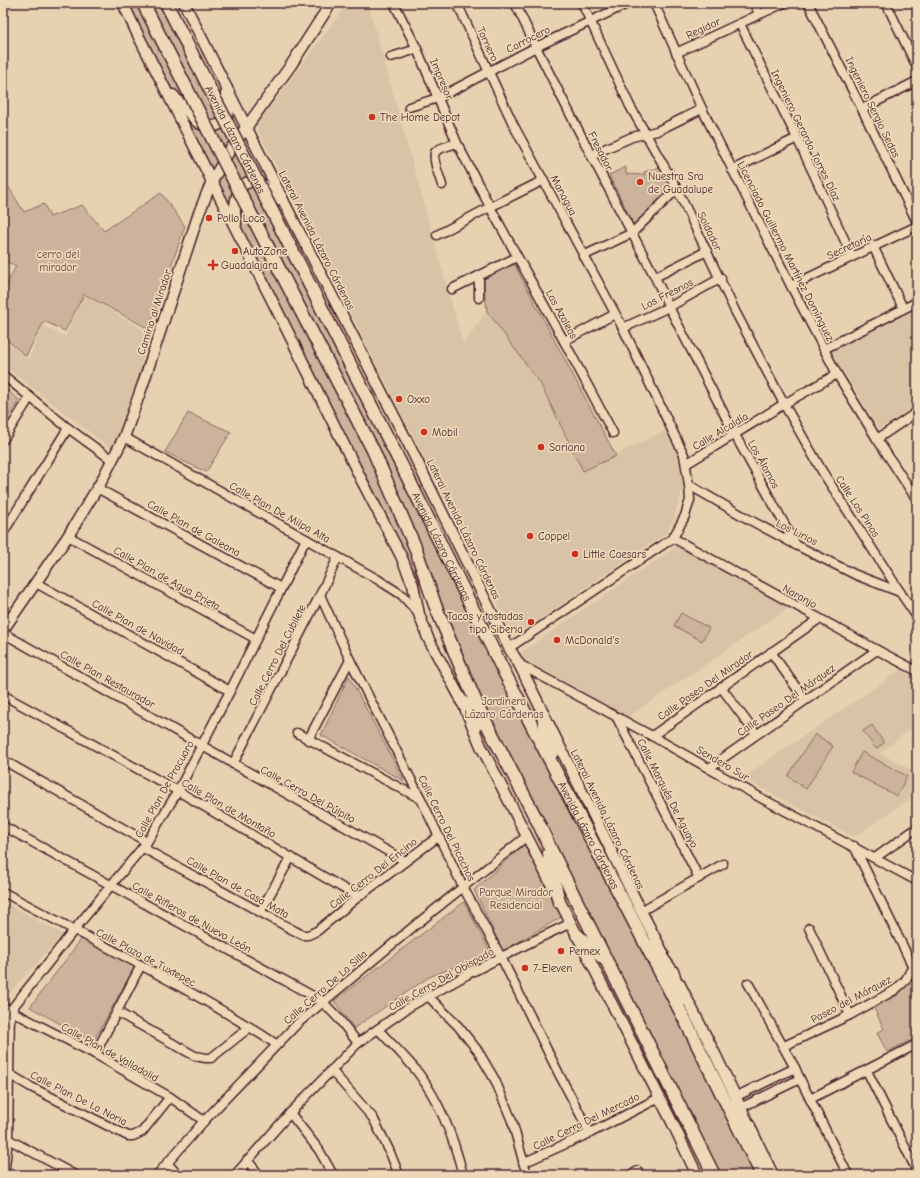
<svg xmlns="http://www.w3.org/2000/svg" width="920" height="1178" viewBox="0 0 920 1178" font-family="'Comic Neue',sans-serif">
<rect width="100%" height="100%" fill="#e6d2b1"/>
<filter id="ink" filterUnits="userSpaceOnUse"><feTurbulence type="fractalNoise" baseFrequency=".025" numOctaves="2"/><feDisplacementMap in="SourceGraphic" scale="8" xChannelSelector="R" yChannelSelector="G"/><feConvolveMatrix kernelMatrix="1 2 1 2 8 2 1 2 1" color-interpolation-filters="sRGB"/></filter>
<g filter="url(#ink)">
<!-- built -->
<g fill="#d9c3a6">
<polygon points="348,3 368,3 463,344 487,311 540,383 583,471 666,430 679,462 683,488 673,521 667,533 514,636 256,126"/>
<polygon points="84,294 148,333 133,401 114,451 3,365 3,340 29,360 42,325 65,337"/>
<polygon points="917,309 917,405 879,429 831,351"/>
<polygon points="677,546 790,607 628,717 521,658 520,653"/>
<polygon points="902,669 917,677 917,724 880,753 917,773 917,794 854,837 742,778"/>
<polygon points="3,902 63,934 3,1000"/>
</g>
<!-- green -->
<g fill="#ccb49c" stroke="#8b6a64">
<polygon points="125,3 170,3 760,1175 719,1175 368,479 293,337"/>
<polygon points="626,167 626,174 644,175 644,172 660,167 671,188 634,225 609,175"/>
<polygon points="3,178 24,212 44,204 50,217 82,205 104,231 161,193 185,226 149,329 84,294 65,331 44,321 26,356 9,342 3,340 3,292 16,266 3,260"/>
<polygon points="513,262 616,456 583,471 540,383 487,311 483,277"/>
<polygon points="3,387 19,400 3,426"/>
<polygon points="188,413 231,432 206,472 165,452"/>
<polygon points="681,613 709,628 702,641 674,626"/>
<polygon points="349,676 404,781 321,735"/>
<polygon points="872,725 884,743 876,749 863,731"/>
<polygon points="815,734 833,746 806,789 788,776"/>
<polygon points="862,752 907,776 897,796 851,772"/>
<polygon points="527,842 563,916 503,951 474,890"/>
<polygon points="464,902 491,953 429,977 354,1028 334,1001"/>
<polygon points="83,937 135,966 93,1042 30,1007"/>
<polygon points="917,968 917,1037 887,1052 877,1033 884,1029 873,1006 898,995 906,986"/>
</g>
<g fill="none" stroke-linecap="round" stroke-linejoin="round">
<defs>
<g id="minor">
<polyline points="394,3 417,49 457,143 490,207 564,341 613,433"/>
<polyline points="457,3 514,126 623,328 684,455 689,485 690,500 685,516 673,538 509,648"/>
<polyline points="515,3 536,47 591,155 655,277 669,307 735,435 796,545"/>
<polyline points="582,3 630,106 677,189 735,311 784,404 822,471 900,592 917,617"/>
<polyline points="654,3 702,109 791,286 837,374 877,439 917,500"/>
<polyline points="754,3 759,14"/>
<polyline points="808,3 862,109 917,222"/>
<polyline points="886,3 917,67"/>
<polyline points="740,24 797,138 852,256"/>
<polyline points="676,53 784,3"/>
<polyline points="391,57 417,49"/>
<polyline points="409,107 438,98 536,47 629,3"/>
<polyline points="862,109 917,81"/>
<polyline points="591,155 632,137 657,131 702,109"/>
<polyline points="732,170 797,138"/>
<path d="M442,185c-2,-7 -11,-29 -6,-34 6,-4 15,-6 21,-8"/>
<polyline points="437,235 490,207 544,180"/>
<polyline points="873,246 903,308"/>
<polyline points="583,256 632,233 677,189"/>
<polyline points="479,276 479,298"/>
<polyline points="655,277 707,251"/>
<polyline points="791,286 917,226"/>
<polyline points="452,289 517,257"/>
<polyline points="623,328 669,307 721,278"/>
<polyline points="564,341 615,314"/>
<polyline points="824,349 917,302"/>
<polyline points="3,375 68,428 112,460"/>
<polyline points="124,437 377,579 402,595 419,614"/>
<polyline points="877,439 917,412"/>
<polyline points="3,440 30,397"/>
<polyline points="686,464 784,404 837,374"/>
<polyline points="689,485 750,520 796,545 856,575 900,592"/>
<polyline points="97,488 281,588"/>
<polyline points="3,533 68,428"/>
<polyline points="68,536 256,639"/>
<polyline points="673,538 877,650 917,671"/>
<polyline points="36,583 230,691"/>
<polyline points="320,595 350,660 421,799 463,887 501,957 559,1074 590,1133"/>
<path d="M3,633c134,75 268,152 402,228"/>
<polyline points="771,652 805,700"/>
<polyline points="519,664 652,736 761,798 917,881"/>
<polyline points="721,687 756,734"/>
<polyline points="3,695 178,791 358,897"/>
<polyline points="617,718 699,878"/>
<polyline points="297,733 421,799"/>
<polyline points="652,736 819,619"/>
<polyline points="308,740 350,660"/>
<polyline points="3,760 147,842"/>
<polyline points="233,764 320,595 338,557"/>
<polyline points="709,768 877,650"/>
<polyline points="3,826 322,1001 339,1019 358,1043"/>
<polyline points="854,846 913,967"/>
<polyline points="143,848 295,931 303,935 308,935 317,931 358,897 439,836"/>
<polyline points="875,858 917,828"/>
<path d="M3,892c92,50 186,95 273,152"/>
<polyline points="641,911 723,864"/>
<polyline points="260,912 291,857"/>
<polyline points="809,928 850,1015"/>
<polyline points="748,983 795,1068 800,1079 848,1175"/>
<polyline points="428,996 458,1026 478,1051 495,1080 512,1121 527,1175"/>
<polyline points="3,1007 95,1054 170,1097 204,1121"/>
<polyline points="117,1012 195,1056 206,1058 211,1058 250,1027"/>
<path d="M378,1029c13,15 29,29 41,45 22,30 35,65 44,101"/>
<polyline points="784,1046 850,1015 895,990 905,981 917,959"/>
<polyline points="95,1054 141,965"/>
<polyline points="331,1070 373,1118 389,1150 399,1175"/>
<polyline points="867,1071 917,1171"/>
<polyline points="9,1074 31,1087 128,1136 133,1136 142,1132 170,1097"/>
<polyline points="735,1097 795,1068"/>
<polyline points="810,1099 917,1044"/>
<polyline points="740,1108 800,1079"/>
<polyline points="290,1113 319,1150 333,1175"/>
<polyline points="8,1139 75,1175"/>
<polyline points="247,1160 259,1175"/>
<polyline points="167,1163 178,1175"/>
<polyline points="523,1163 590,1133 659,1098"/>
<polyline points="6,1175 5,1167 8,1139 10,1011 74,930 147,842 178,791 230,691 306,539"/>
<polyline points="157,1175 204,1121 298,1023 413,927 527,836"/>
<polyline points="235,1175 290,1113 358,1043 409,1007 470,973 535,940 571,923"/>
<polyline points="631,1175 638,1171"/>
</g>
<g id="major">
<polyline points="123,3 135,29 290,336 361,479 401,556 413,585 419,614 428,638 462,701 481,746 673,1124 697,1175"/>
<polyline points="184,3 288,210 408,443 509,648 519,664 641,911 663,953"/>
<path d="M173,95l24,27c10,7 28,6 31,-9 1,-6 -1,-13 -2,-19"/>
<path d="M236,224c-6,-37 13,-60 43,-25"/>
<polyline points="3,630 68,536 101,482 124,437 143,384 199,213 212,181 230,150 291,65 331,3"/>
<polyline points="679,983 716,1056 773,1175"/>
</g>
<g id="highway">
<path id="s1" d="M292,250l117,230 91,184 185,356 77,155"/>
<polyline points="275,261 373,450 415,547 435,605 468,684 479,709 539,824 549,846 714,1175"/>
<polyline points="462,701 480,723"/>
<polyline points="542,712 552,753"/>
<polyline points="549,853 552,872 559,902"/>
<polyline points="577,935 603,958"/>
<polyline points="653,946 673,973 680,1001"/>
<polyline points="732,1106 749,1126"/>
</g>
</defs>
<!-- minor casing -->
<use href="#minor" stroke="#4a1f2b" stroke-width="11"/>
<!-- major casing -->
<use href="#major" stroke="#4a1f2b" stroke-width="13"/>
<!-- highway casing -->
<use href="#highway" stroke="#4a1f2b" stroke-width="15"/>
<!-- minor -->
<use href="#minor" stroke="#edd9b7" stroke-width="8"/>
<!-- major -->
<use href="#major" stroke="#edd9b7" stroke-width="10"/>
<!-- highway -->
<use href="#highway" stroke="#edd9b7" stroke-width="12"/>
<defs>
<g id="highway-bridge">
<polyline points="143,3 275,261"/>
<path id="s2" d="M166,3l126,247"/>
</g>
</defs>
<!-- highway-bridge casing -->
<use href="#highway-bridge" stroke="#4a1f2b" stroke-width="15" stroke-linecap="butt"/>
<!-- highway-bridge -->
<use href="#highway-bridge" stroke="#edd9b7" stroke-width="12"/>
</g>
</g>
<!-- markers -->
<g fill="#c8321e" stroke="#edd9b7" stroke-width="1.5">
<circle cx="372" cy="117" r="4"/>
<circle cx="640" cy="182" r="4"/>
<circle cx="209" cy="218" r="4"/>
<circle cx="235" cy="251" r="4"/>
<path d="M211 259h4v4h4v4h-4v4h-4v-4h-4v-4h4z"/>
<circle cx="399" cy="399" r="4"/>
<circle cx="424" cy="432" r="4"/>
<circle cx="541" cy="447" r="4"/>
<circle cx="530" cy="536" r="4"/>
<circle cx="575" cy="554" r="4"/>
<circle cx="531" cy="622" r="4"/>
<circle cx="557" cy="640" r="4"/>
<circle cx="561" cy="951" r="4"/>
<circle cx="525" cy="968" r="4"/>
</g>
<g text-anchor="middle" stroke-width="3.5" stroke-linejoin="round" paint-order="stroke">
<!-- street labels -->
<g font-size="11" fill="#4a1f2b" stroke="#edd9b7">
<text transform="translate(703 28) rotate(-25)" y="4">Regidor</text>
<text transform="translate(528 39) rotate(-27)" y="4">Carrocero</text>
<text transform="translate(488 44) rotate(65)" y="4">Tornero</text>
<text transform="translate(442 79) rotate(67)" y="4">Impresor</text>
<text transform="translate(873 107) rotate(64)" y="4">Ingeniero Sergio Sedas</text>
<text transform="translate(806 135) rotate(64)" y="4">Ingeniero Gerardo Torres Díaz</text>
<text dy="4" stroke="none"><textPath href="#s2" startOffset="153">Avenida Lázaro Cárdenas</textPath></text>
<text transform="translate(601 151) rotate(63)" y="4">Fresador</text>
<text transform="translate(564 195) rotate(62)" y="4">Managua</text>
<text transform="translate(710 231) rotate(64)" y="4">Soldador</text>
<text transform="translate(317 240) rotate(63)" y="4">Lateral Avenida Lázaro Cárdenas</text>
<text transform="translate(849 246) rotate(-25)" y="4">Secretaría</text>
<text transform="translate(786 251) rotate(63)" y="4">Licenciado Guillermo Martínez Domínguez</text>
<text transform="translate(667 294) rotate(-27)" y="4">Los Fresnos</text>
<text transform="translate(154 312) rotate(-72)" y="4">Camino al Mirador</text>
<text transform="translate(562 314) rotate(61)" y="4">Las Azaleas</text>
<text transform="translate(720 431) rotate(-31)" y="4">Calle Alcaldía</text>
<text transform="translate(764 464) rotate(61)" y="4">Los Álamos</text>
<text transform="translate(858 506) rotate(57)" y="4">Calle Los Pinos</text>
<text transform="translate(280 512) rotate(29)" y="4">Calle Plan De Milpa Alta</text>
<text transform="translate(194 528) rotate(29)" y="4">Calle Plan de Galeana</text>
<text transform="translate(464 529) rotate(64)" y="4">Lateral Avenida Lázaro Cárdenas</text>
<text transform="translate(797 532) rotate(27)" y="4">Los Lirios</text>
<text dy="4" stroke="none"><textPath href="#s1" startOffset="332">Avenida Lázaro Cárdenas</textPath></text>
<text transform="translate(167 578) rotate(29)" y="4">Calle Plan de Agua Prieta</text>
<text transform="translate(800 596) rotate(29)" y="4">Naranjo</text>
<text transform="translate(138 627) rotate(29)" y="4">Calle Plan de Navidad</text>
<text transform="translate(277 655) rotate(-63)" y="4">Calle Cerro Del Cubilete</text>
<text transform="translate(108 679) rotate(29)" y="4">Calle Plan Restaurador</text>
<text transform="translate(705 685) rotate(-35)" y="4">Calle Paseo Del Mirador</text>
<text transform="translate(786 700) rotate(-35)" y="4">Calle Paseo Del Márquez</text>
<text transform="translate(723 763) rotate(30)" y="4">Sendero Sur</text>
<text transform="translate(164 789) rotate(-61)" y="4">Calle Plan De Pracuaro</text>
<text transform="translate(668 793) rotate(63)" y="4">Calle Marqués De Aguayo</text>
<text transform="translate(308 794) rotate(29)" y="4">Calle Cerro Del Púlpito</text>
<text transform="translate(229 808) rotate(30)" y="4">Calle Plan de Montaño</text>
<text transform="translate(608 819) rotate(64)" y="4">Lateral Avenida Lázaro Cárdenas</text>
<text transform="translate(447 828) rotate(64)" y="4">Calle Cerro Del Picachos</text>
<text dy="4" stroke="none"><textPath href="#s1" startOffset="656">Avenida Lázaro Cárdenas</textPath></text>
<text transform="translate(373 873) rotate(-38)" y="4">Calle Cerro Del Encino</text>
<text transform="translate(238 887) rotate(29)" y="4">Calle Plan de Casa Mata</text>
<text transform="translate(192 917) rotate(29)" y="4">Calle Rifleros de Nuevo León</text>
<text transform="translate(146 957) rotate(28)" y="4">Calle Plaza de Tuxtepec</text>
<text transform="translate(441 979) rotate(-29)" y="4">Calle Cerro Del Obispado</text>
<text transform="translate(325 987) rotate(-41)" y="4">Calle Cerro De La Silla</text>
<text transform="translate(851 999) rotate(-28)" y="4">Paseo del Márquez</text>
<text transform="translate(110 1052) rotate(29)" y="4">Calle Plan de Valladolid</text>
<text transform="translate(79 1098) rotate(27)" y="4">Calle Plan De La Noria</text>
<text transform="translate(586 1121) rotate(-26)" y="4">Calle Cerro Del Mercado</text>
</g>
<!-- poi labels -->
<g font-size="11" fill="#4a1f2b" stroke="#edd9b7" text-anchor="start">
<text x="380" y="121">The Home Depot</text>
<text x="648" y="180">Nuestra Sra<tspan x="648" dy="13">de Guadalupe</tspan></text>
<text x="217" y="222">Pollo Loco</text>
<text x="243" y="255">AutoZone</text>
<text x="221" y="269">Guadalajara</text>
<text x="407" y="403">Oxxo</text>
<text x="432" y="436">Mobil</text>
<text x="549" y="451">Soriana</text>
<text x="538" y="540">Coppel</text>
<text x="583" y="558">Little Caesars</text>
<text x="523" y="620" text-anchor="end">Tacos y tostadas<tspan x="523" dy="13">tipo Siberia</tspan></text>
<text x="565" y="644">McDonald's</text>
<text x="569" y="955">Pemex</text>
<text x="533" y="972">7-Eleven</text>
</g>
<!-- park labels -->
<g font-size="11" fill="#643d42" stroke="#edd9b7">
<text x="58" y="258">cerro del<tspan x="58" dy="13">mirador</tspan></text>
<text x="504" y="705">Jardinera<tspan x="504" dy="13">Lázaro Cárdenas</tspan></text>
<text x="516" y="896">Parque Mirador<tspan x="516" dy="13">Residencial</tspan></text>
</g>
</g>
<!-- margin -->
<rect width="920" height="1178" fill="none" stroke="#edd9b7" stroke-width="16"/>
<rect x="8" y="8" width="904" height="1162" fill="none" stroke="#4a1f2b" stroke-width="1.5" filter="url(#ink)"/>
</svg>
